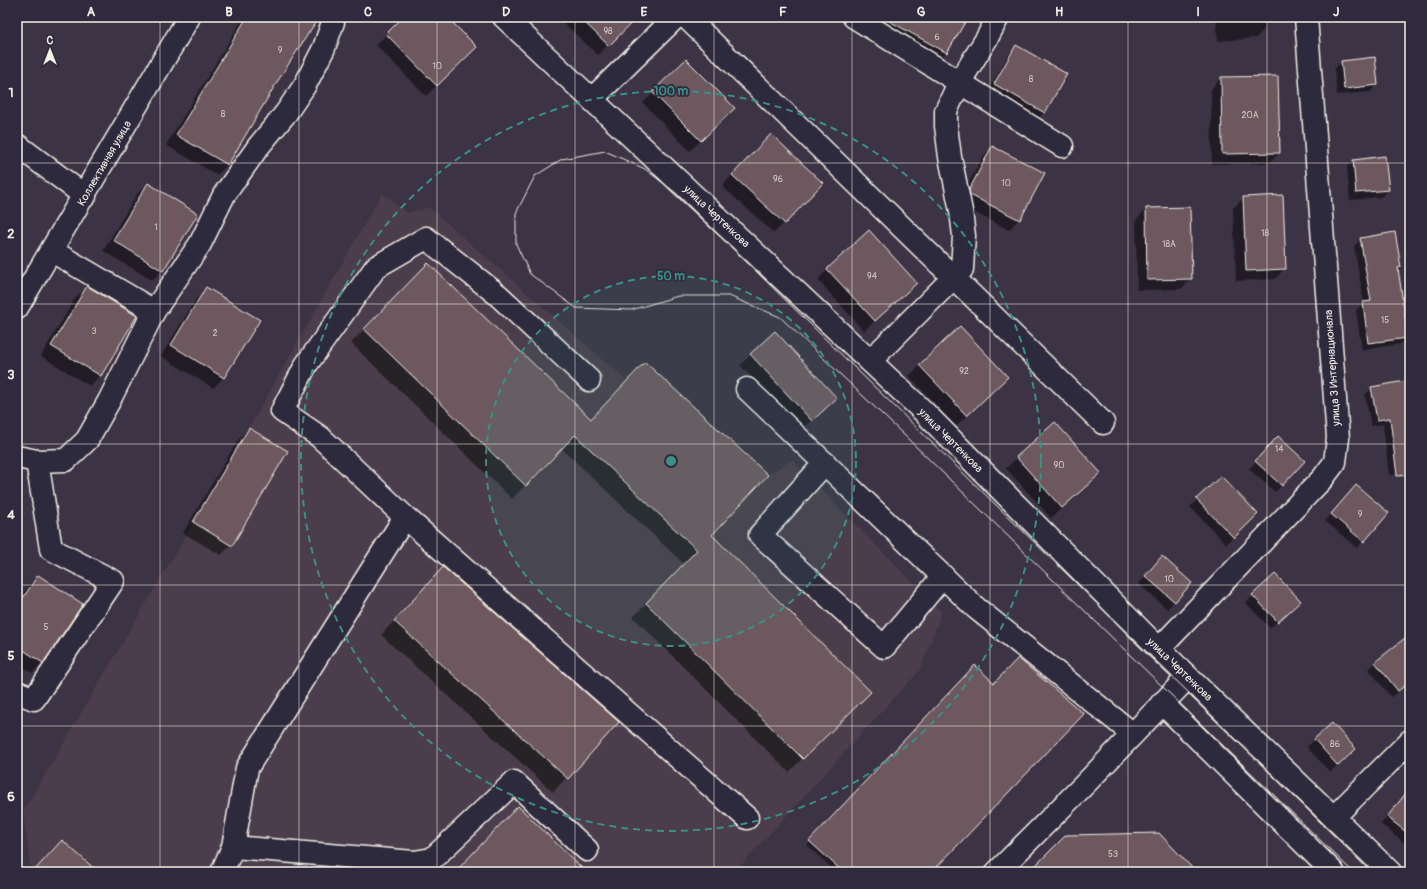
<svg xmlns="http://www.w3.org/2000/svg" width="1427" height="889" viewBox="0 0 1427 889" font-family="Pangolin,sans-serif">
<rect width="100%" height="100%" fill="#3c3344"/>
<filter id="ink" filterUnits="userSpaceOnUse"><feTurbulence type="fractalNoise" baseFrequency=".025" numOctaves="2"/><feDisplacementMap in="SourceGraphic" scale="8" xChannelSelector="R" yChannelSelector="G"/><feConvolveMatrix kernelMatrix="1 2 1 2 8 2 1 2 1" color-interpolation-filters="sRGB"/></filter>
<g filter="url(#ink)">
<!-- built -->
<polygon fill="#4b3e4c" points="382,193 408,213 429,207 627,381 645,362 767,475 792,460 942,612 920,670 741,865 747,872 31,872 23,812 249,428"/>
<!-- shadow -->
<g fill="#0007">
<polygon points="244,17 317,17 227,165 217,175 166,145"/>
<polygon points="404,17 445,17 475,47 426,96 376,45"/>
<polygon points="557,17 635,17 598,55"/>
<polygon points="886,17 966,17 946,53 936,63 879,31"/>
<polygon points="1216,17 1265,17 1266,27 1256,38 1218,41"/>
<polygon points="1016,47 1044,112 1038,119 988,91 1009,54"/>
<polygon points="686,60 723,119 690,151 643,103"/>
<polygon points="1341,62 1377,85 1370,92 1337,95 1334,69"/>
<polygon points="1221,78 1279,153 1269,163 1212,164 1211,89"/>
<polygon points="760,145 784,223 774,233 722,186"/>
<polygon points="992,147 1019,219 1009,230 960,205 959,201 982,158"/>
<polygon points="1354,160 1388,190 1381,197 1350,200 1347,167"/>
<polygon points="148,184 163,270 152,280 103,251 137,194"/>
<polygon points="1244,198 1285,268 1275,279 1236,281 1233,208"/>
<polygon points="1189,208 1191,279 1181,289 1137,290 1136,220 1146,209"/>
<polygon points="1361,239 1400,267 1397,269 1406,338 1400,344 1362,350 1356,310 1364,303 1354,246"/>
<polygon points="828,269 916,283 864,331 818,280"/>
<polygon points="415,277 590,420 645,363 711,535 869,692 789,772 633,617 685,565 561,448 512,499 351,343"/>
<polygon points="87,287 100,375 90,386 41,356 76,297"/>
<polygon points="206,288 258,320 223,378 213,388 161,356 196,299"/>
<polygon points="960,328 997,388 956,426 909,376"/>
<polygon points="751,354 825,409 801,431 740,365"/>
<polygon points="1372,388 1410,417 1410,473 1389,475 1383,424 1371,426 1365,395"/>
<polygon points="1055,423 1089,483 1051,518 1006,468"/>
<polygon points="249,429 231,545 221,555 183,533 238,440"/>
<polygon points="1271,445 1282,485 1275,492 1249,469"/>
<polygon points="1221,477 1256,514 1226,544 1190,507"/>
<polygon points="1356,486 1387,513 1357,548 1325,521"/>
<polygon points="17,497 23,501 17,510"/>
<polygon points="1156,564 1191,583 1167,609 1139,584"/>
<polygon points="38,576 81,604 42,663 32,673 17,663 17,603 28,586"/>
<polygon points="430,582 618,722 553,792 381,635"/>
<polygon points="1253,596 1292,608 1270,628 1246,603"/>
<polygon points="1410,644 1410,683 1391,697 1369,669 1376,662"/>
<polygon points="975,666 994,684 930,872 836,872 807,845"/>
<polygon points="1332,724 1348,756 1330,772 1307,747"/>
<polygon points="1408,792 1410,793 1410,837 1404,843 1381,824"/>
</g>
<!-- building -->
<g fill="#6e585f" stroke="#f4f1e8">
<polygon points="247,17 319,17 277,82 228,165 176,135"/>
<polygon points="403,17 447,17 477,47 437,86 386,34"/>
<polygon points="579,17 637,17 609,46"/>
<polygon points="882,17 968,17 947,53"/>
<polygon points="1016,45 1067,74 1045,113 994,84"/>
<polygon points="1375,57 1378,85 1344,89 1341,61"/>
<polygon points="686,59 735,108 701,141 652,92"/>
<polygon points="1278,76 1280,153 1222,154 1221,77"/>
<polygon points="771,134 823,183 785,224 732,175"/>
<polygon points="992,146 1045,173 1020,220 970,195 969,190"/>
<polygon points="1385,156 1389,190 1356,193 1353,160"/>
<polygon points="148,183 198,214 163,271 113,240"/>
<polygon points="1283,195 1286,269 1246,271 1243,197"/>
<polygon points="1190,207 1192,279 1147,280 1146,208"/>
<polygon points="869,230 917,283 875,321 827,269"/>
<polygon points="1395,232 1401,267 1398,268 1408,338 1368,343 1363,302 1371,301 1360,238"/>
<polygon points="428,263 591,419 645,362 768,475 712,535 871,692 803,759 646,603 697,550 575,435 526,486 364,329"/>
<polygon points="87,286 137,316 101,376 51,346"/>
<polygon points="206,287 260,320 224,378 171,345"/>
<polygon points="960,326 1008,377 967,416 919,365"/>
<polygon points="775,331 837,398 812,421 750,354"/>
<polygon points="1405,381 1410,411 1410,475 1397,476 1390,418 1377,420 1371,387"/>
<polygon points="1055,422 1101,473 1062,508 1016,457"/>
<polygon points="249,428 288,451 232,546 193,522"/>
<polygon points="1278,436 1305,461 1282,486 1255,461"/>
<polygon points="1221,476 1258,514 1234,538 1196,499"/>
<polygon points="1356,485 1389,513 1364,542 1331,514"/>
<polygon points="1162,556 1192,583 1175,602 1145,576"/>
<polygon points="443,567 619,722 568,779 394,621"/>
<polygon points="1275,574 1301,601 1278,622 1252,595"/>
<polygon points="38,575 83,604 43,663 17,646 17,607"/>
<polygon points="1410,634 1410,682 1398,691 1375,662"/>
<polygon points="1018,658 1084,714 932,872 843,872 809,841 975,665 994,683"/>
<polygon points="1332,723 1356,749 1338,766 1314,739"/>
<polygon points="1410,788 1410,835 1387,817"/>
<polygon points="518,806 586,872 455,872"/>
<polygon points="1159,833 1196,872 1029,872 1066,835"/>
<polygon points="62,840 98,872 33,872"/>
</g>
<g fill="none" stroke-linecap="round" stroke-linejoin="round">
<defs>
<g id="minor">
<polyline points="504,17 921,409 1159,649 1390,872"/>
<polyline points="686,17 1103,423"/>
<polyline points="854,17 1062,146"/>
<polyline points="592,99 676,17"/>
<polyline points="17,145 85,196"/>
<polyline points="52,251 154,311"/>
<polyline points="17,308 189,17"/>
<polyline points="870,361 962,269 964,236 961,211 950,157 946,126 946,111 959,83 987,38 998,17"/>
<polyline points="747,389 976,608 1133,734"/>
<polyline points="17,457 37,461 66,460 87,440 109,401 154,311 200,244 224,195 258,147 286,113 305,85 324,48 333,22 332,17"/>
<polyline points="825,463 760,535 884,647 943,576"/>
<polyline points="405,517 747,818"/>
<polyline points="1159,649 1323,478 1335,462 1338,438 1306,17"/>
<polyline points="17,692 34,699 113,581 51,549 37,461"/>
<polyline points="1162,703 1333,872"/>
<polyline points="1334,817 1410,741"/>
<polyline points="233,847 414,862 432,859 514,782 587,850"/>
<polyline points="222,872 233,847 247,768 405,517 320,437 282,411 306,365 376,267 426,238 498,295 589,380"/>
<polyline points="997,872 1085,784 1188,677"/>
</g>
</defs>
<!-- minor casing -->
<use href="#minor" stroke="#f4f1e8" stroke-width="25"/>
<!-- minor -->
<use href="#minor" stroke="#2f2a3d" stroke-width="22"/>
<!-- tram -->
<path stroke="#f4f1e8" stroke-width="1" d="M1353,872l-449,-437 -124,-118 -51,-21h-51l-47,14 -55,-2 -46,-34 -14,-30v-31l19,-37 27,-17 43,-8 40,18 31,24c231,227 465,451 695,679"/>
</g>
</g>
<!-- grid -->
<path fill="none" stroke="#f4f1e8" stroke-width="1" stroke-opacity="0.55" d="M160,17v855M299,17v855M437,17v855M575,17v855M714,17v855M852,17v855M990,17v855M1128,17v855M1267,17v855M17,163h1393M17,304h1393M17,444h1393M17,585h1393M17,726h1393"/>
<!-- distance rings -->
<circle cx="671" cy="461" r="185" fill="#3d8f86" fill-opacity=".12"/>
<g fill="none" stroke="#3d8f86" stroke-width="2" stroke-dasharray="7 5">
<circle cx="671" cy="461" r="185"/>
<circle cx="671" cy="461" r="370"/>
</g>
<g text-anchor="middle" stroke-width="3.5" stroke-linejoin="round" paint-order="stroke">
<!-- number labels -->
<g font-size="9" fill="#d2cbc6">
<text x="608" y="34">98</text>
<text x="937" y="40">6</text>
<text x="280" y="53">9</text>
<text x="437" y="69">10</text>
<text x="1031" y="82">8</text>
<text x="223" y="117">8</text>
<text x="1250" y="118">20А</text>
<text x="778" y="182">96</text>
<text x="1006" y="186">10</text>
<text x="156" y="230">1</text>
<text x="1265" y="236">18</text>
<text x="1169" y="247">18А</text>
<text x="872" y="279">94</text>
<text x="1385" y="323">15</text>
<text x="94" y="334">3</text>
<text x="215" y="336">2</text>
<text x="964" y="374">92</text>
<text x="1279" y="452">14</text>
<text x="1059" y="468">90</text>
<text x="1360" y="517">9</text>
<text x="1169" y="582">10</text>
<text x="46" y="630">5</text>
<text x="1335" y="747">86</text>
<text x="1113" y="857">53</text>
</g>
<!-- street labels -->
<g font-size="11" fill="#f4f1e8" stroke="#2f2a3d">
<text transform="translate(104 163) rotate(-60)" y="4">Коллективная улица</text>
<text transform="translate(717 216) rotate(43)" y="4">улица Чертенкова</text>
<text transform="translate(1332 368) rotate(-94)" y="4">улица 3 Интернационала</text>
<text transform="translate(951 440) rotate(45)" y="4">улица Чертенкова</text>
<text transform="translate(1180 669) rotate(44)" y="4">улица Чертенкова</text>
</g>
</g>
<circle cx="671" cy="461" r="6" fill="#3d8f86" stroke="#2f2a3d" stroke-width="2"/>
<g font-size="12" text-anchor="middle" font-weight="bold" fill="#3d8f86" stroke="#2f2a3d" stroke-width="3.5" stroke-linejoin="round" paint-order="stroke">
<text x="671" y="95">100 m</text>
<text x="671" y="280">50 m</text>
</g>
<!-- margin -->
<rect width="1427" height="889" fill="none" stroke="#2f2a3d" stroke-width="44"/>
<!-- north arrow -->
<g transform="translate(50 50)" stroke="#2f2a3d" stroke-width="3" paint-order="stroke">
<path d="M0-3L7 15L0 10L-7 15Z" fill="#f4f1e8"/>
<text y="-6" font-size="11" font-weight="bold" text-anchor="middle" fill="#f4f1e8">С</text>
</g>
<rect x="22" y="22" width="1383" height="845" fill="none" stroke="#f4f1e8" stroke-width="1.5"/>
<g font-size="13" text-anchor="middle" font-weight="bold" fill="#f4f1e8">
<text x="91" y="16">A</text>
<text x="229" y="16">B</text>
<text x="368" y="16">C</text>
<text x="506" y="16">D</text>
<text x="644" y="16">E</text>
<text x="783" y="16">F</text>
<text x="921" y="16">G</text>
<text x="1059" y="16">H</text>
<text x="1198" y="16">I</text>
<text x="1336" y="16">J</text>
<text x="11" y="97">1</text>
<text x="11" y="238">2</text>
<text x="11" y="379">3</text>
<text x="11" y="519">4</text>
<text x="11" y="660">5</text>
<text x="11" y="801">6</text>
</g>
</svg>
